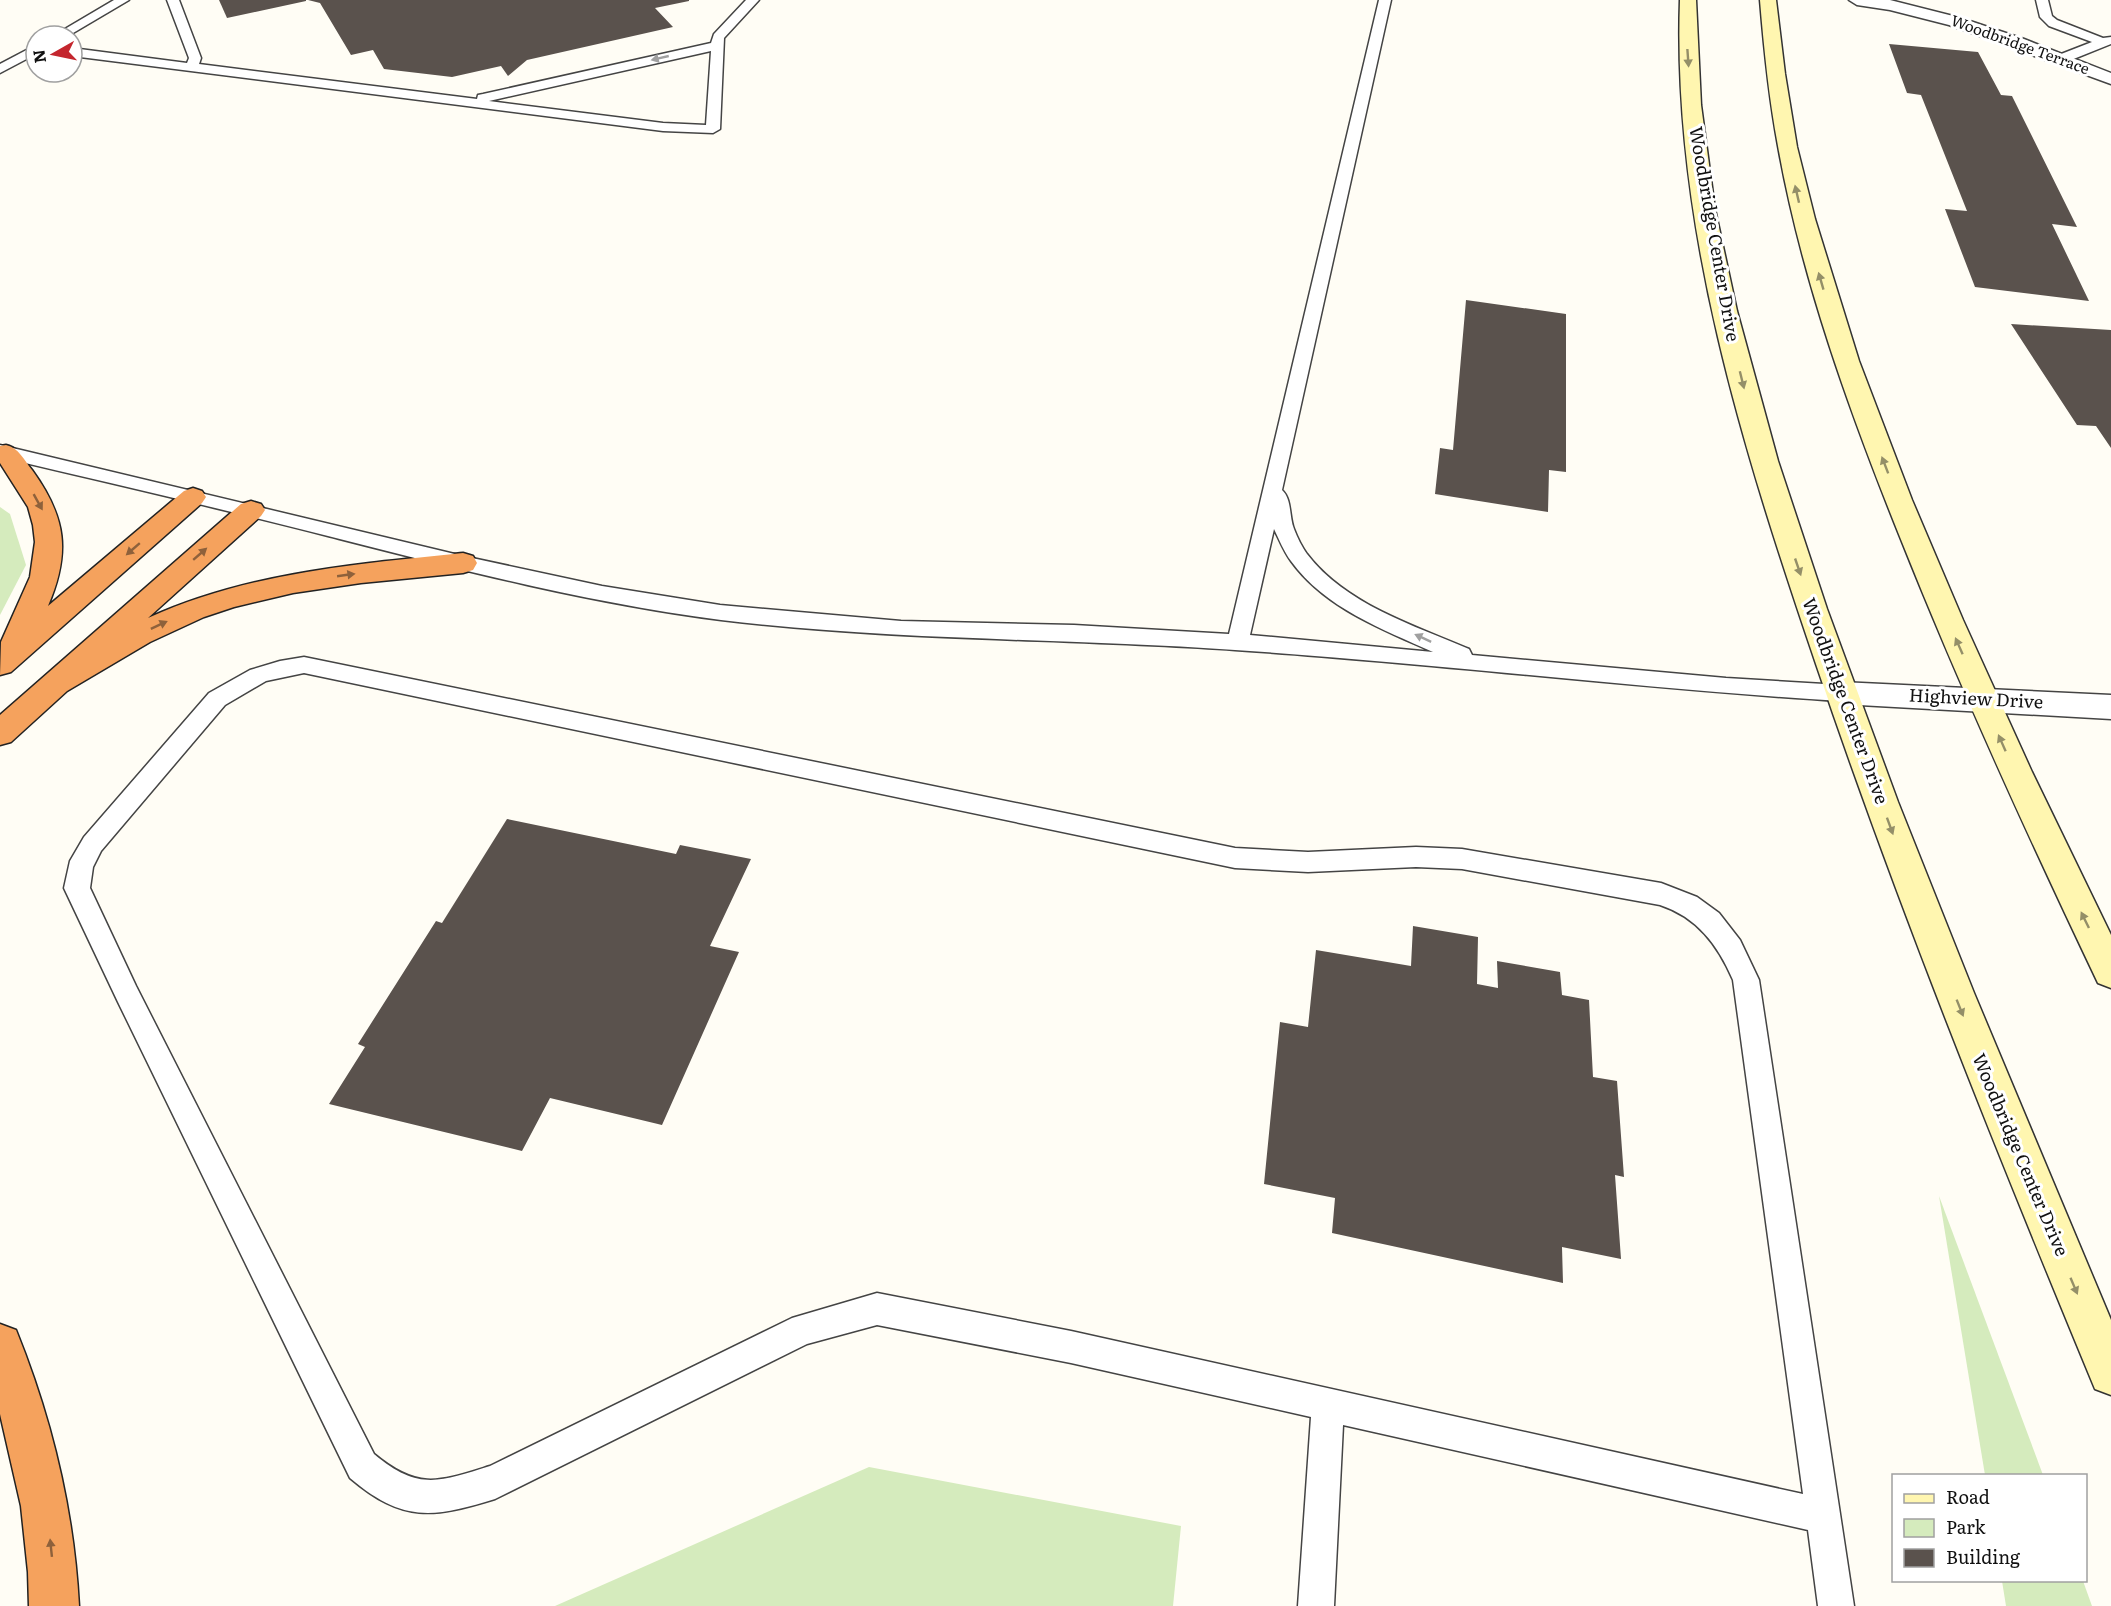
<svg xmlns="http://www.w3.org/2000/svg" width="2111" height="1606" viewBox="0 0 2111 1606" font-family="Literata,serif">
<rect width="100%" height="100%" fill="#fffdf5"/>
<!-- green -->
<g fill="#d5ebbd">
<polygon points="0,507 10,514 26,565 0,615"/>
<polygon points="1939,1196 2043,1475 1985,1475"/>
<polygon points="869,1467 1181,1526 1173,1606 555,1606"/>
<polygon points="2002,1581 2083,1581 2092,1606 2006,1606"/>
</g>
<!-- building -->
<g fill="#5a524d">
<polygon points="219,0 306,0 306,1 227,18"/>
<polygon points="308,0 689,0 689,1 655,8 673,27 527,60 508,76 501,66 452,77 384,69 373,50 351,55 320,3"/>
<polygon points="1889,44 1978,52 2001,95 2012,96 2077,227 2052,224 2089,301 1975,287 1945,209 1967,211 1921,95 1907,93"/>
<polygon points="1466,300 1566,314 1566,472 1549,470 1548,512 1435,494 1440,448 1453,450"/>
<polygon points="2011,324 2111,330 2111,448 2096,426 2077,425"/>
<polygon points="507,819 676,854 680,845 751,859 710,946 739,952 662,1125 550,1098 522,1151 329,1104 365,1047 358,1044 436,921 442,923"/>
<polygon points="1413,926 1478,937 1477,984 1498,988 1497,961 1560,972 1562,995 1589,1000 1593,1077 1617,1081 1624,1177 1615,1175 1621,1259 1562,1247 1563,1283 1332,1233 1335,1198 1264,1184 1280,1022 1308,1027 1316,950 1411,966"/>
</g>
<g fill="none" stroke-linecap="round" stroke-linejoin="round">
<defs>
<g id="lane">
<polygon points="114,0 129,0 68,36 53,36"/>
<path d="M167,0h12l22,58 -2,6 278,35 1,-4 5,-1 228,-51 3,-9 32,-34h13l-35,38 -4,91 -7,4 -50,-2 -591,-75v-8l115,15 2,-5zM711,51l-5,74 -43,-2 -174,-22z"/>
<path d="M1379,0h12l-109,490c10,9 7,27 12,39 3,8 8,18 13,25 38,50 106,71 162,95l3,6 254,23 115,7 8,2 3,6 -3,6 -8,2c-202,-12 -404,-38 -606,-51 -172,-12 -343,-9 -514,-30 -133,-17 -264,-51 -393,-84 -109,-28 -219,-53 -328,-79v-12l463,111 139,30 118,19 181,16 173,4 155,9zM1274,529c5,10 10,23 17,32 34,47 91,68 142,91l-183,-17z"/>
<polygon points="2036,0 2048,0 2052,16 2057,20 2103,38 2111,37 2111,44 2066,62 2056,62 2055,59 2056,56 2092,42 2049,26 2040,17"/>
<polygon points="36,45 36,54 0,73 0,64"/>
<path d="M304,657l931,191 73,4 108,-5 46,2 199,34 36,14 22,16 21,27 19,40 95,626h-36l-10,-76 -465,-105 -9,181h-36l13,-189 -240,-54 -194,-38 -70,19 -312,155c-62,19 -92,24 -145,-21l-232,-476 -54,-114 6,-27 14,-24 125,-144 41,-23 30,-9zM304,673l931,195 73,4 108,-5 46,2 198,36c37,12 58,40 73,75l70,514 -732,-163 -194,-38 -85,25 -302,148c-51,16 -72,25 -116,-12l-238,-468 -46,-98 3,-21 8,-16 124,-146 41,-24z"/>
</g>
<g id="street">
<polygon points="1849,0 1890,0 1961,18 2024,39 2111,73 2111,84 1949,25 1890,10 1857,5"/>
<polygon points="1841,682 2111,695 2111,719 1841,704 1830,701 1826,693 1830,685"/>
</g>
<g id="secondary">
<path d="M1680,0h16l5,105 14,104 22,102 41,150 49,148 71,193 76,191 137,327v75l-16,-6c-99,-239 -196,-480 -279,-725 -72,-212 -144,-438 -136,-664z"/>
<path d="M1760,0h16l9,74 12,73 18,72 44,142 53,139 51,120 69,152 79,163v53l-13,-5c-70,-147 -138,-295 -198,-446 -51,-127 -98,-257 -122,-391 -9,-48 -14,-97 -18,-146z"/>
</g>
<g id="highway">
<path d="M6,445c13,3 18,15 26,25 34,47 39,82 16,136l136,-115 9,-3 9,3 4,6 -4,6 -191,169 -11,3 1,-33 29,-65 5,-35 -2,-17 -5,-18 -28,-44v-17z"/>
<path d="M251,501l10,3 4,6 -4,6 -113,102c99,-45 207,-54 315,-65l10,3 4,7 -4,7 -10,3 -102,10 -68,10 -59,14 -30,10 -54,25 -83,49 -56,51 -11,3v-30l241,-211z"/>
<path d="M0,1324l16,6c36,89 58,181 63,276h-50l-1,-34 -7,-66 -21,-92z"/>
</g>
</defs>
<!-- lane casing -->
<use href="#lane" stroke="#444" stroke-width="3"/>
<!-- street casing -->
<use href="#street" stroke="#444" stroke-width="3"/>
<!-- secondary casing -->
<use href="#secondary" stroke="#333" stroke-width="3"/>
<!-- highway casing -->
<use href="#highway" stroke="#222" stroke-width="3"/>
<!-- lane -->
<use href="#lane" fill="#fff" fill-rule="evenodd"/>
<!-- street -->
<use href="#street" fill="#fff" fill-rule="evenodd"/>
<!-- secondary -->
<use href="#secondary" fill="#fff6b0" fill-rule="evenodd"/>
<!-- highway -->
<use href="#highway" fill="#f5a25d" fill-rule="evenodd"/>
</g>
<!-- one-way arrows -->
<defs><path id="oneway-solid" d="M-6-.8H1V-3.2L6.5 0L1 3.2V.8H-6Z" transform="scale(1.5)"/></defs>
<g fill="#a0a0a0">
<use href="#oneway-solid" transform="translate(660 58) rotate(167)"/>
<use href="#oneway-solid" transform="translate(1423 638) rotate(-155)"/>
</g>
<g fill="#948f68">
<use href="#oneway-solid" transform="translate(1688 58) rotate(86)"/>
<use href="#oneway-solid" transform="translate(1797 194) rotate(-103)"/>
<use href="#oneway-solid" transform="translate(1821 281) rotate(-106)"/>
<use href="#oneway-solid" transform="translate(1742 380) rotate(76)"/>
<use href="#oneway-solid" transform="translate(1885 465) rotate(-111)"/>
<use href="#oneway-solid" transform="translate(1798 567) rotate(71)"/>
<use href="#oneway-solid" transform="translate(1959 646) rotate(-114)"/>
<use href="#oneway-solid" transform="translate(2002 743) rotate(-114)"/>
<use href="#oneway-solid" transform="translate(1890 826) rotate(70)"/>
<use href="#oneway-solid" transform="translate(2085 920) rotate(-116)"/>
<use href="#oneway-solid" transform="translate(1960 1008) rotate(68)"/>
<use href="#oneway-solid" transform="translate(2074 1286) rotate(67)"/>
</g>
<g fill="#8e613b">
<use href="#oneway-solid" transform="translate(38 502) rotate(61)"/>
<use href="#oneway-solid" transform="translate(133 549) rotate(139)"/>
<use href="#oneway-solid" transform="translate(200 554) rotate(-41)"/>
<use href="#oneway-solid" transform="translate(346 575) rotate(-8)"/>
<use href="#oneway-solid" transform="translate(159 625) rotate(-25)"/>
<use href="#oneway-solid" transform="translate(51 1548) rotate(-96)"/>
</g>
<g text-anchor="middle" stroke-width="6" stroke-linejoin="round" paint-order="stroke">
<!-- far-street labels -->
<g font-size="15" fill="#111" stroke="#fff">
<text transform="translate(2020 45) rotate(20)" y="5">Woodbridge Terrace</text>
</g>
<!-- street labels -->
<g font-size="18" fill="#111" stroke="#fff">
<text transform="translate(1714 234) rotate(80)" y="6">Woodbridge Center Drive</text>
<text transform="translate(1976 699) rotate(3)" y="6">Highview Drive</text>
<text transform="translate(1845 701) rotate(70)" y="6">Woodbridge Center Drive</text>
<text transform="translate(2020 1155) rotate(67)" y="6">Woodbridge Center Drive</text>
</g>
</g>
<!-- legend -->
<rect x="1892" y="1474" width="195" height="108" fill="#ffffff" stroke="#a0a0a0" stroke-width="1.5"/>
<rect x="1904" y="1494" width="30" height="9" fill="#fff6b0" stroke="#a0a0a0" stroke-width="1.5"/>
<text x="1946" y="1504" font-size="18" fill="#111111">Road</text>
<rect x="1904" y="1519" width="30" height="18" fill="#d5ebbd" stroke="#a0a0a0" stroke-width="1.5"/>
<text x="1946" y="1534" font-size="18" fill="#111111">Park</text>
<rect x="1904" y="1549" width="30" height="18" fill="#5a524d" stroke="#a0a0a0" stroke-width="1.5"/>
<text x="1946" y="1564" font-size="18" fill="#111111">Building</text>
<!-- north arrow -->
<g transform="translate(54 54) rotate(261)"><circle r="28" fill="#ffffff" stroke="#a0a0a0" stroke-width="1.5"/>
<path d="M0-4.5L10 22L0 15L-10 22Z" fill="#c4262e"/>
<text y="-9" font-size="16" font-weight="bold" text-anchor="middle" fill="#111111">N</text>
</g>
</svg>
